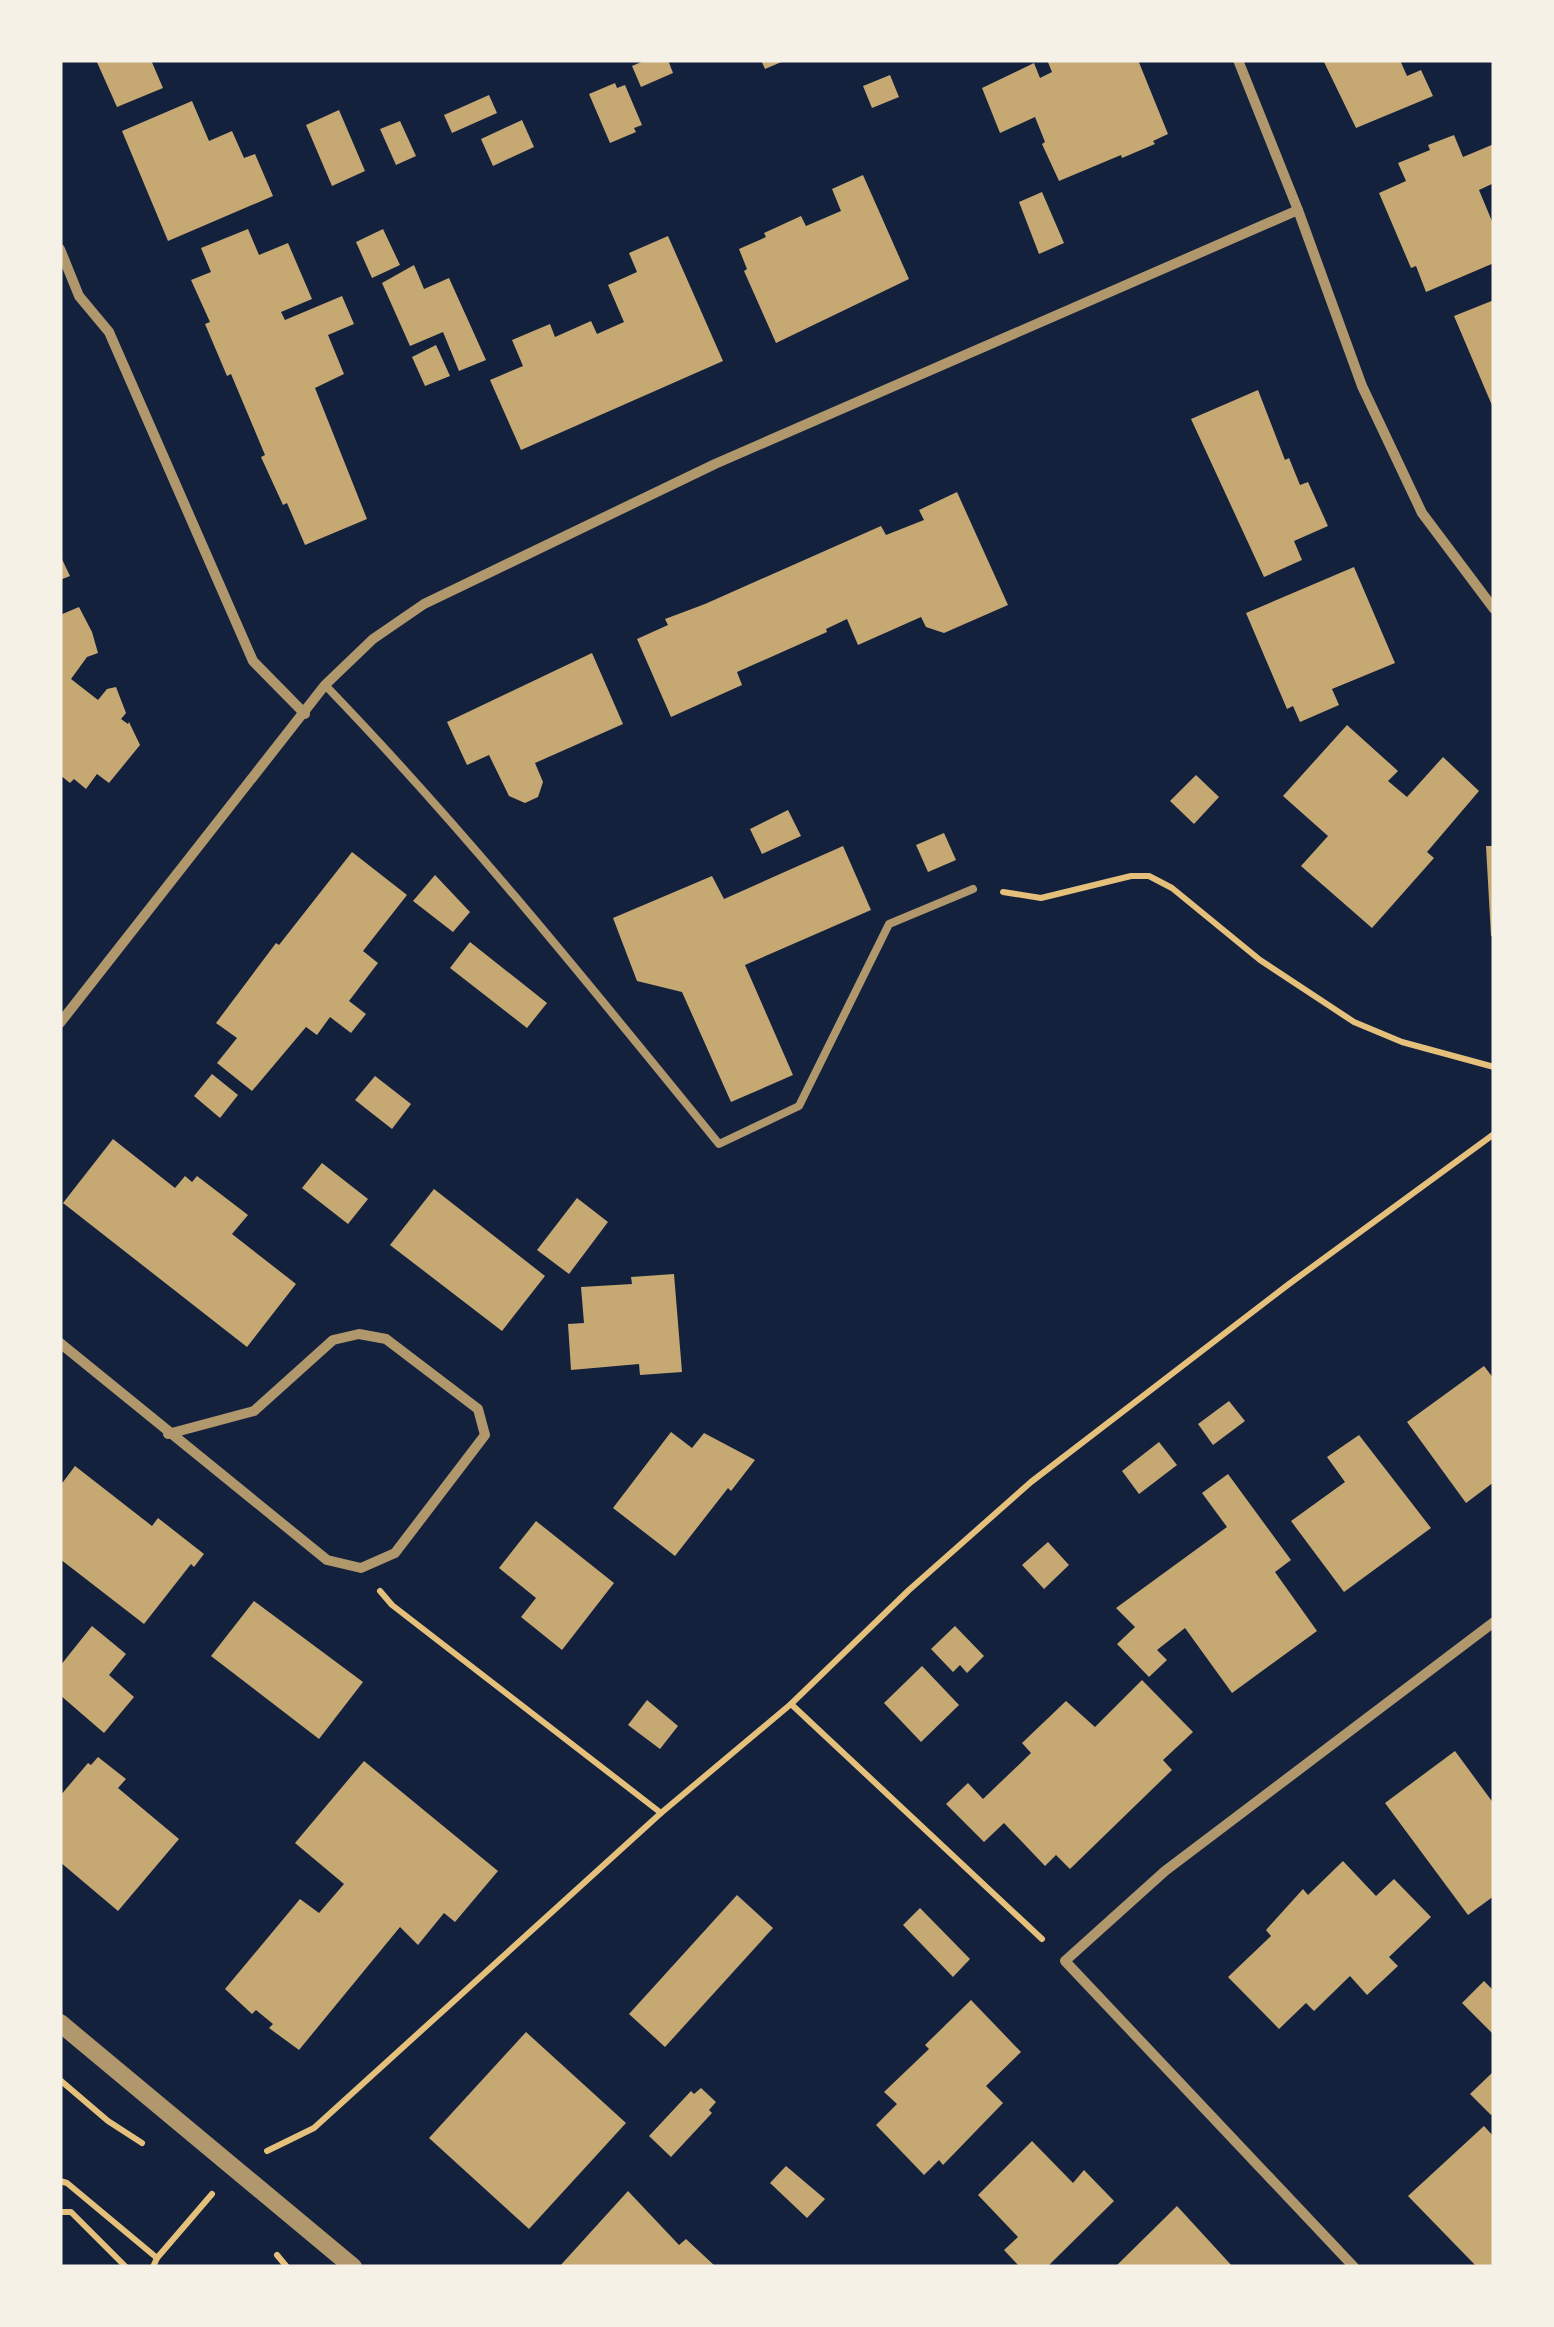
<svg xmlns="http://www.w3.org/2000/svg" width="1554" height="2327" viewBox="0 0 1554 2327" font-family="Georgia,serif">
<rect width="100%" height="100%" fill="#14213d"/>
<!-- building -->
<g fill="#c6a872">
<polygon points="96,60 151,60 163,88 117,107"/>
<polygon points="646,60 668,60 673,73 641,87 632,66"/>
<polygon points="761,60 786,60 765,69"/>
<polygon points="1047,60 1138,60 1168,134 1153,141 1155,144 1122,158 1121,155 1059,181 1042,144 1045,142 1035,117 1000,133 982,88 1034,63 1040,78 1052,72"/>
<polygon points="1323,60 1400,60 1407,76 1421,70 1433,96 1356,128"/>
<polygon points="890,75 899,97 872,108 863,86"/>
<polygon points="615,83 617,88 625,85 642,125 634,128 636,132 610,143 589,94"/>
<polygon points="489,95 497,113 452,133 444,115"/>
<polygon points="192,101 209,141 232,131 244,158 255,154 273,196 168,241 122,131"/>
<polygon points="339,110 365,171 332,186 306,125"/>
<polygon points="522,120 534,147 493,166 481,139"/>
<polygon points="400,121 416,156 396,165 380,129"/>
<polygon points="1454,135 1463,157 1494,144 1494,183 1479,190 1494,226 1494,263 1426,292 1416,266 1411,268 1379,193 1406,181 1398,163 1430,150 1428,145"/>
<polygon points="863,175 909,279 776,343 744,271 747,269 739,249 766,237 764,233 801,216 806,226 841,211 832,189"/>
<polygon points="1042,192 1064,243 1039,254 1019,202"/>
<polygon points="248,229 259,255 288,243 312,299 281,312 285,320 342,296 354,324 328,335 344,374 315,388 367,519 305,545 287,503 283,505 261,457 265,455 231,374 227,376 205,324 210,322 191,280 211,272 201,248"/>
<polygon points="383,229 400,265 372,278 356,242"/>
<polygon points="668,236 723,361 521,450 490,380 523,366 512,340 550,324 555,337 591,321 597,334 624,322 608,285 637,272 629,253"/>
<polygon points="414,265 424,289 449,278 486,360 459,371 443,332 410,346 382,283"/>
<polygon points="1494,300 1494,410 1454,316"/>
<polygon points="436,345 450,376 425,386 412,357"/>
<polygon points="1258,390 1285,460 1289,458 1300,485 1308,482 1328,526 1294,541 1302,560 1264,577 1191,419"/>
<polygon points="957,492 1008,605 944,633 926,627 921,617 858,645 847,619 826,629 827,632 737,672 742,685 671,717 637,639 668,625 665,619 705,604 881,526 886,535 924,520 919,510"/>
<polygon points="60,555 70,576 60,580"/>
<polygon points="1354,567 1395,663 1332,689 1339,705 1300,722 1293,706 1287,709 1246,613"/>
<polygon points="79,607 92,632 98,653 87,657 71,679 98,700 107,689 116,687 126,713 121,719 128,724 129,722 140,745 109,783 97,774 86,789 74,779 70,783 60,775 60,615"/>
<polygon points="592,653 623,724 535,763 543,782 538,797 525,803 509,796 489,755 467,765 447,722"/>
<polygon points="1347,725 1398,771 1388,781 1407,797 1443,757 1479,791 1427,852 1434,858 1372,928 1301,866 1328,836 1283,796"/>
<polygon points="1196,775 1219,797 1194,824 1170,801"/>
<polygon points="788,810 801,836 762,854 750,829"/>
<polygon points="944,833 956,860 928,872 916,845"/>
<polygon points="843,846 871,910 745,965 793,1075 731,1102 682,992 637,981 613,918 712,876 724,899"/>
<polygon points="1486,846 1494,846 1494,936 1491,936"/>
<polygon points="352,852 407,895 363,951 378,963 349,1001 366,1014 351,1033 330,1017 317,1035 306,1027 252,1091 217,1063 237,1038 216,1023 276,943 279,945"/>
<polygon points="435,875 470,912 453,932 413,901"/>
<polygon points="470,942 547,1003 527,1028 450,968"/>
<polygon points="212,1074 238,1095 220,1118 194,1096"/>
<polygon points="375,1076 411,1104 392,1129 355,1100"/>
<polygon points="113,1139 175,1188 185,1176 192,1182 197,1176 248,1215 232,1234 296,1284 247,1347 63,1203"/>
<polygon points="322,1163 368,1199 348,1224 302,1188"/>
<polygon points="434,1189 545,1276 502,1331 390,1245"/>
<polygon points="577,1198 608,1222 569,1274 537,1250"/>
<polygon points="674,1274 682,1372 640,1375 639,1364 571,1370 568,1324 584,1323 581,1287 632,1284 631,1277"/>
<polygon points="1484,1366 1494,1379 1494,1482 1466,1503 1407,1422"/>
<polygon points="1229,1401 1245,1421 1213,1445 1198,1424"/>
<polygon points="671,1432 692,1448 704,1433 755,1460 731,1491 728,1488 675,1556 613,1508"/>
<polygon points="1359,1435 1431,1528 1344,1592 1291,1521 1345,1482 1327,1457"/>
<polygon points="1159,1442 1177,1465 1139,1494 1122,1471"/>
<polygon points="75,1466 152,1526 158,1518 204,1554 194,1567 191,1564 144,1624 60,1559 60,1486"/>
<polygon points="1228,1474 1291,1560 1275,1572 1317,1631 1232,1693 1185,1628 1157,1650 1167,1660 1149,1677 1117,1644 1135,1627 1116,1608 1227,1527 1202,1493"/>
<polygon points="536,1521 614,1583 562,1650 521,1617 536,1598 499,1568"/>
<polygon points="1048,1542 1069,1565 1044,1589 1022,1565"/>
<polygon points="254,1601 363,1682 319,1739 211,1656"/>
<polygon points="92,1626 126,1654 109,1675 134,1697 104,1733 60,1695 60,1666"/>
<polygon points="955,1626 984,1656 967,1673 960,1665 953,1672 931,1649"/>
<polygon points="922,1666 959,1705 921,1742 884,1703"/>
<polygon points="1142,1680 1193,1732 1163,1760 1172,1770 1070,1869 1056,1855 1045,1866 1004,1823 984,1842 946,1804 968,1783 983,1799 1031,1753 1022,1743 1066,1701 1095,1727"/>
<polygon points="647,1700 678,1726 660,1749 628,1725"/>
<polygon points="1455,1751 1494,1804 1494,1896 1468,1915 1385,1803"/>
<polygon points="98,1757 126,1779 118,1788 179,1839 118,1911 60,1862 60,1796 88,1763 91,1765"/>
<polygon points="364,1761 498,1871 455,1922 444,1913 418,1945 400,1927 299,2050 269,2028 273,2024 256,2010 252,2014 225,1989 300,1899 319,1913 344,1884 295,1843"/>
<polygon points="1343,1861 1376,1896 1394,1879 1431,1917 1389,1957 1398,1966 1367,1995 1350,1976 1314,2011 1306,2003 1279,2029 1228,1977 1271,1936 1266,1930 1303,1889 1308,1895"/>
<polygon points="737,1895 773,1928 665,2047 629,2014"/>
<polygon points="920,1908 970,1959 953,1977 903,1925"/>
<polygon points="1484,1981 1494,1991 1494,2035 1462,2003"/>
<polygon points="971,2000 1021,2052 986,2086 1003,2103 943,2165 939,2160 924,2175 876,2125 897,2104 884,2092 929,2049 925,2045"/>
<polygon points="526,2032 626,2123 529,2229 429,2138"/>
<polygon points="1494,2071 1494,2112 1491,2115 1470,2094"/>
<polygon points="701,2088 716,2102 709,2110 712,2113 671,2157 649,2136 691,2091 694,2094"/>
<polygon points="1484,2126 1494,2137 1494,2267 1477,2267 1408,2196"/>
<polygon points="1032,2141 1073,2183 1084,2170 1114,2201 1047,2267 1020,2267 1004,2250 1018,2237 978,2195"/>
<polygon points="786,2166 825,2199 807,2218 770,2183"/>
<polygon points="628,2191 679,2245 686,2239 716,2267 559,2267"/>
<polygon points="1177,2206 1233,2267 1115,2267"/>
</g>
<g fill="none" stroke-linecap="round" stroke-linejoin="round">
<!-- path -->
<g stroke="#e5c07b" stroke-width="6">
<polyline points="1003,892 1041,898 1131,876 1149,876 1172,888 1260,960 1354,1022 1402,1042 1494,1067"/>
<polyline points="380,1591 392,1605 661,1813"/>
<polyline points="791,1704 1042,1939"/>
<polyline points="60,2080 108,2121 142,2143"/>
<polyline points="267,2151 314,2128 661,1813 791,1704 909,1590 1031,1482 1289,1284 1494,1134"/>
<polyline points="60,2181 67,2183 157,2258"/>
<polyline points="60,2212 71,2212 126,2267"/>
<polyline points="277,2255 287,2267"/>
<polyline points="153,2267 157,2258 212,2194"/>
</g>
<!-- service -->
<path stroke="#b1986c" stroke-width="8" d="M325,685c140,145 267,303 394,459l80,-38 90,-182 84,-35"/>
<!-- minor -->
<g stroke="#b1986c" stroke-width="10">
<polyline points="1238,60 1298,210 1362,386 1422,513 1494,609"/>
<polyline points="60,249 79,296 109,332 253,661 305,714"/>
<polyline points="60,1023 325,685 373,639 424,604 715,464 1298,210"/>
<polyline points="60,1343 327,1560 361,1568 395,1553 485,1435 478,1409 386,1339 359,1334 333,1340 254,1411 168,1434"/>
<polyline points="1354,2267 1065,1961 1165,1871 1494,1622"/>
</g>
<!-- tertiary -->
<polyline stroke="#b1986c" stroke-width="18" points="60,2023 353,2267"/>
</g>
<!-- border -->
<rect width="1554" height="2327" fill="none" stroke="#f6f1e7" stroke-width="125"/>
</svg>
